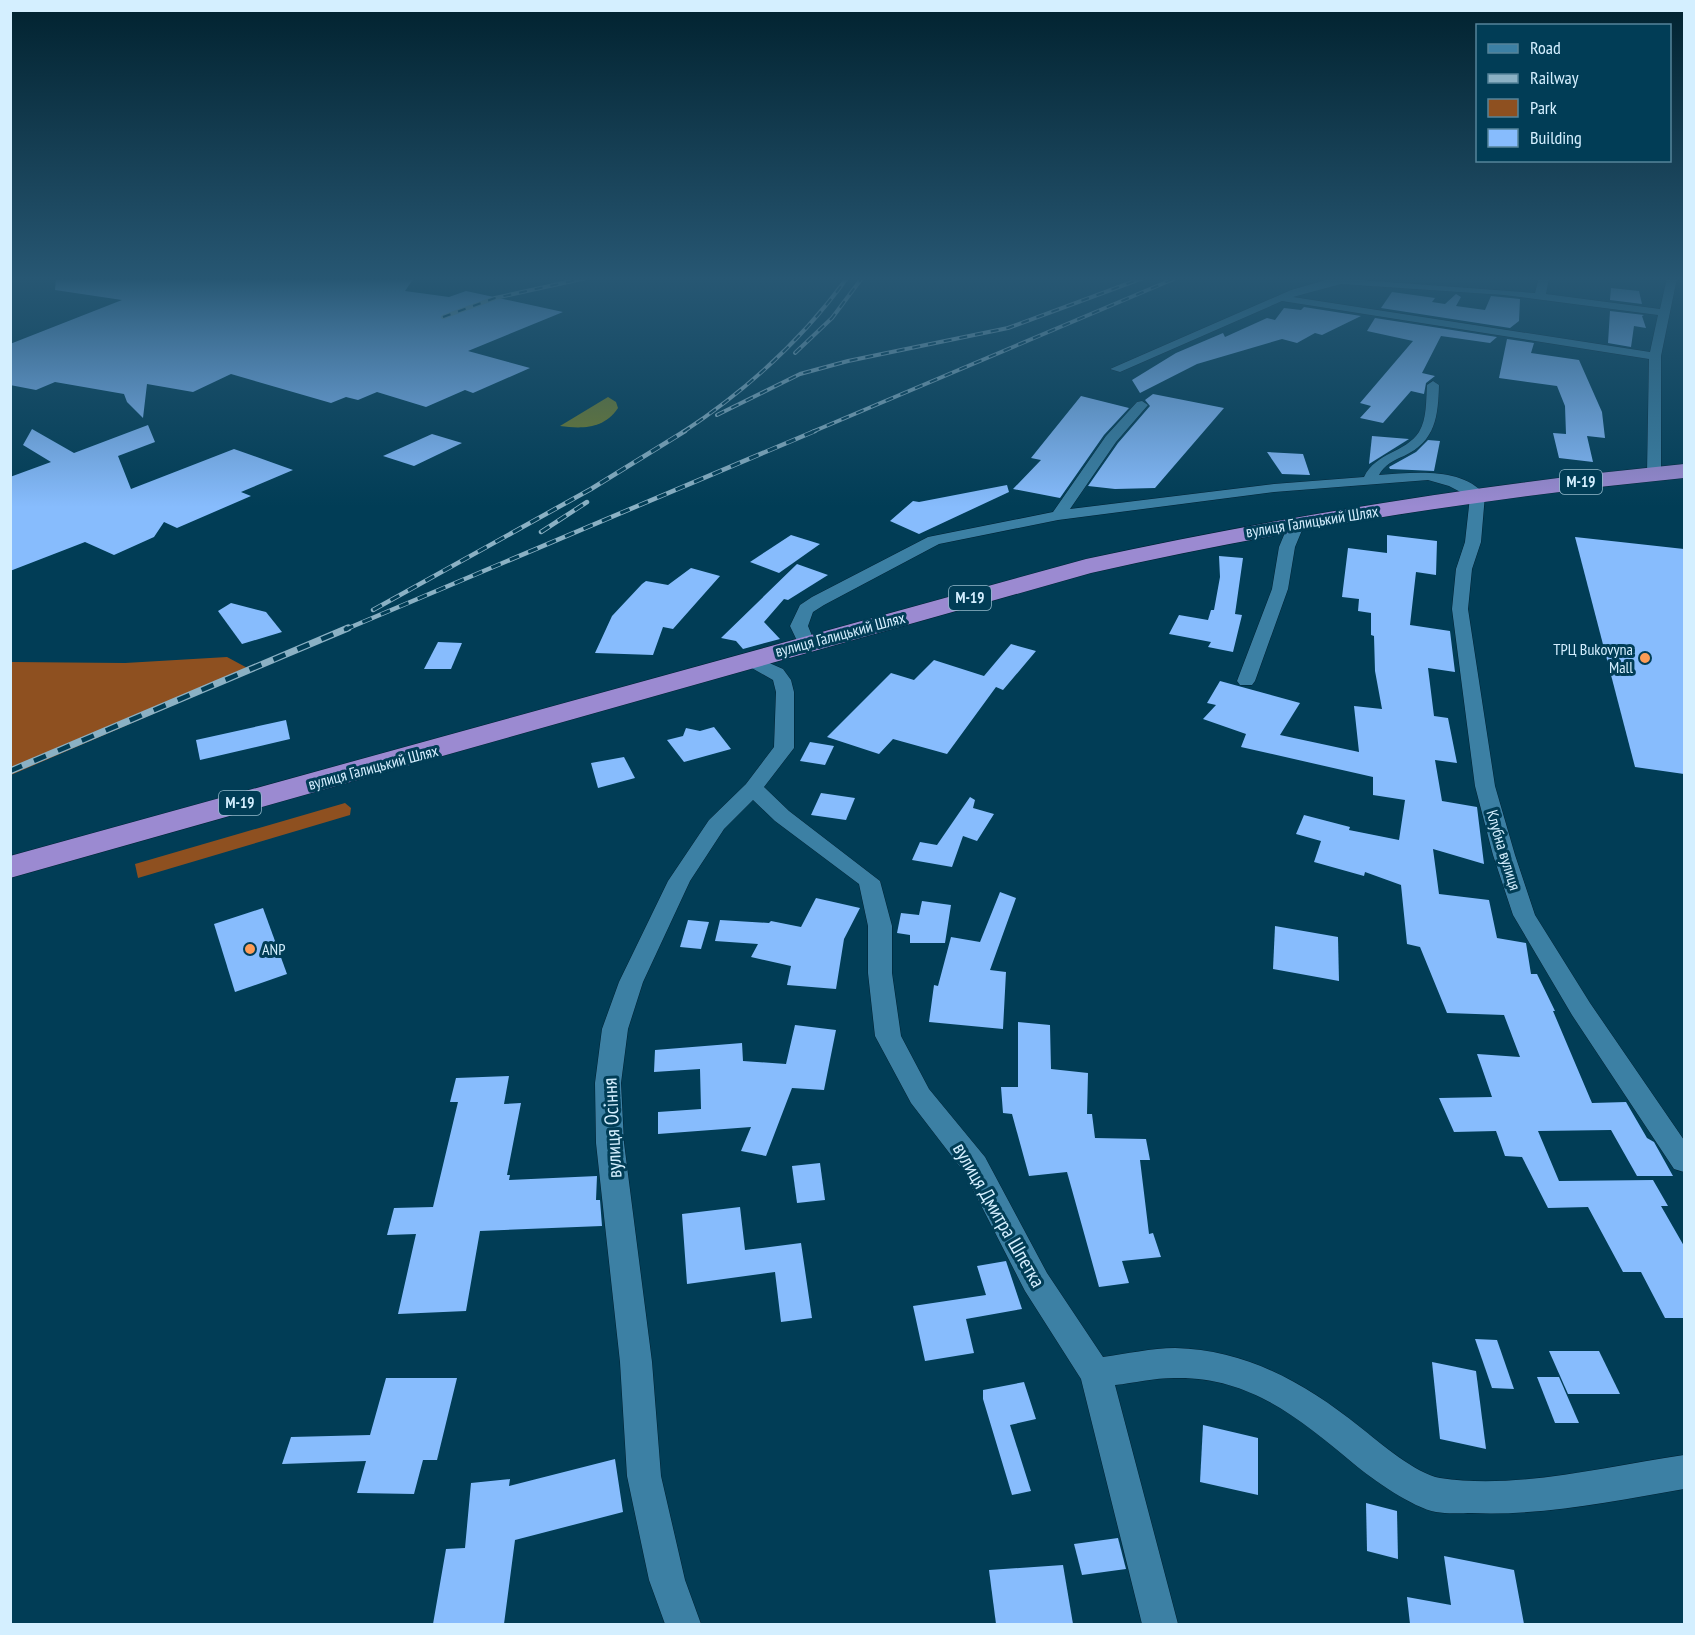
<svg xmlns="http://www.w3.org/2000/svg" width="1695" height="1635" viewBox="0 0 1695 1635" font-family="'PT Sans Narrow',sans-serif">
<rect width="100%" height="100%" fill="#013d56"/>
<!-- green -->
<g fill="#8e5020">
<polygon points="227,657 253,671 11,775 11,662 125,663"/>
<polygon points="345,803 351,808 350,815 138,878 135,864"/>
</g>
<!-- water -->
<path fill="#777f29" d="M608,397l8,5 2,6c-14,21 -36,21 -58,18z"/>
<!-- building -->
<g fill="#87bcfd">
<polygon points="56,278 414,278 405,291 449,297 466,291 563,312 468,351 530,368 473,393 465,390 426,407 377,392 358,400 346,397 331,403 231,374 193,392 147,384 143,418 127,402 124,394 55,382 36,390 10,385 10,344 122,300 55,290"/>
<polygon points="1611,288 1639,291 1642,304 1610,300"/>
<polygon points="1392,292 1435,298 1432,302 1445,304 1456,294 1461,297 1456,306 1485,310 1491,296 1520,299 1519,321 1510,328 1381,308"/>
<polygon points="1304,307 1361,316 1322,335 1315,333 1297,343 1282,339 1197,364 1140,393 1132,380 1176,353 1223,333 1225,337 1267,318 1275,320 1284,308 1301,310"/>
<polygon points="1610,311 1644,315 1642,316 1646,328 1634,326 1631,347 1608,343"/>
<polygon points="1375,318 1497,337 1490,343 1441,336 1422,373 1435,376 1426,383 1424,394 1411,391 1383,423 1360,418 1371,406 1360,403 1413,341 1367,331"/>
<polygon points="1507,339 1534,343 1531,353 1579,360 1602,412 1605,438 1587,436 1593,462 1559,458 1553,433 1566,434 1565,406 1557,386 1499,378"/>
<polygon points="1153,394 1224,408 1155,488 1115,489 1088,486 1118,443 1150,406 1145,400"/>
<polygon points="1081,396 1129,408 1104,435 1060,498 1013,489 1041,460 1031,458"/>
<polygon points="148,425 155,442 118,456 131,489 234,449 293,470 241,492 251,496 177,528 164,522 154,537 114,555 85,542 10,571 10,477 51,462 23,445 32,429 74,453"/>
<polygon points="432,434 462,443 414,466 383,456"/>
<polygon points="1372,436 1409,439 1369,464"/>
<polygon points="1428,440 1440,441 1434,471 1390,469 1389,467 1416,452"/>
<polygon points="1267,452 1303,454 1310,475 1282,474"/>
<polygon points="1007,485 1009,492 919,534 890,521 913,501 919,502"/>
<polygon points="791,535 820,544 779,573 750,562"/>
<polygon points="1387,535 1437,541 1436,575 1416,572 1410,625 1450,631 1455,672 1428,668 1434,716 1448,718 1457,763 1435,760 1442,801 1477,807 1484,864 1433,849 1439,894 1489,900 1497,938 1526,943 1531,974 1537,974 1555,1011 1553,1011 1592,1103 1626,1102 1647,1138 1654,1142 1673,1176 1637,1176 1611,1130 1538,1131 1559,1181 1653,1180 1668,1206 1661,1206 1684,1246 1684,1318 1665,1318 1641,1272 1623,1272 1588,1207 1548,1208 1522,1157 1505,1156 1496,1131 1454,1132 1439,1098 1492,1097 1477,1054 1520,1057 1504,1015 1447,1013 1420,947 1407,944 1401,885 1365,872 1364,876 1314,862 1321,841 1296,834 1304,815 1350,827 1349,830 1399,840 1405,800 1373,795 1373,777 1241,747 1246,734 1203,719 1216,705 1207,703 1220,681 1300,703 1280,735 1359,752 1354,706 1382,709 1375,671 1374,636 1371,635 1371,613 1358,611 1359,599 1342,597 1348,548 1387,553"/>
<polygon points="1575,537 1684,549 1684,774 1635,767"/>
<polygon points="1219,556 1243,558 1235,614 1242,615 1233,652 1208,647 1211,642 1169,634 1179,615 1208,620 1211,610 1214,610 1220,577"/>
<polygon points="797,564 828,575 788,600 784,599 764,622 780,639 743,649 736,641 721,638"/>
<polygon points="691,568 720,576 673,629 663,627 653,655 595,653 612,616 642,584 646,581 668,585"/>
<polygon points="231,603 266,612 282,632 242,644 218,611"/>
<polygon points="438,642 462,643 451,669 424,669"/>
<polygon points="1011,644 1036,651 1003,690 996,687 947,754 893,739 879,754 827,737 891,673 914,680 934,660 984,676"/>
<polygon points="286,720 290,739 200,760 196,740"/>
<polygon points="714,727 731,749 684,762 667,740 683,736 686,728 700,731"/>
<polygon points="810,742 834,746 825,765 800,761"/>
<polygon points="624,757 635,778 598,788 591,763"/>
<polygon points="821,793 855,798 846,820 811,815"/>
<polygon points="970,797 975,800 973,808 994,814 977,841 963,836 952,867 912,860 920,842 937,845"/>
<polygon points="1000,892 1016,898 990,970 1006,972 1003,1029 929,1022 934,985 938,986 951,937 980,942"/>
<polygon points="816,898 860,908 844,939 836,989 787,985 791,966 751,957 758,944 715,941 720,920 769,923 771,921 801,927"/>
<polygon points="922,901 951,905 945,943 910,943 910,935 897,933 901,913 919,915"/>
<polygon points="263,908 287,974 235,992 214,924"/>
<polygon points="688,920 709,922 701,949 680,947"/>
<polygon points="1275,926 1338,937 1339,981 1273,969"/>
<polygon points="1018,1022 1050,1025 1051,1069 1088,1073 1087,1114 1092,1114 1095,1138 1146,1139 1150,1160 1140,1160 1149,1234 1153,1233 1161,1257 1122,1261 1129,1283 1099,1287 1067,1172 1029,1176 1012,1114 1003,1113 1001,1087 1018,1087"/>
<polygon points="795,1025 836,1030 824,1090 792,1088 766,1156 741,1151 751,1127 658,1134 658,1112 701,1109 700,1069 654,1072 655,1050 742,1043 743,1061 786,1064"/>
<polygon points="509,1076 504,1104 521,1103 507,1175 510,1175 509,1180 597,1176 596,1200 600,1200 602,1226 480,1231 466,1311 398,1314 416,1234 387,1235 394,1208 433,1207 458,1102 450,1102 456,1078"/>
<polygon points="820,1163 825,1200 797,1203 792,1166"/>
<polygon points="740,1207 745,1250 801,1243 812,1318 781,1322 775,1272 687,1284 682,1214"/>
<polygon points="1006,1261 1022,1309 966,1319 974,1353 925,1361 913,1306 986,1295 977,1266"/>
<polygon points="1475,1339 1497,1340 1514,1389 1492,1388"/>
<polygon points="1549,1351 1599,1351 1620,1394 1568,1394"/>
<polygon points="1432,1362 1476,1371 1486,1449 1440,1439"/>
<polygon points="1537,1377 1559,1377 1579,1423 1555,1423"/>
<polygon points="386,1378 457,1378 437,1460 423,1460 414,1494 357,1493 366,1461 282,1464 291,1437 370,1435"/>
<polygon points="1024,1382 1036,1419 1010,1425 1031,1491 1012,1495 983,1399 983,1390"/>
<polygon points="1203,1425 1258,1438 1258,1495 1200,1482"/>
<polygon points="615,1459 623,1512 515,1540 504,1624 433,1624 446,1549 465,1548 471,1483 510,1479 509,1486"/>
<polygon points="1366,1503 1397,1511 1398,1559 1367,1551"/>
<polygon points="1118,1538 1126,1569 1082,1575 1074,1544"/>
<polygon points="1444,1556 1514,1570 1524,1624 1410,1624 1407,1597 1451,1605"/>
<polygon points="1063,1565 1073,1624 996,1624 989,1570"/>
</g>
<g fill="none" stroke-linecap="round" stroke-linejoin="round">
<defs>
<g id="street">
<path d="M1333,278l202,15 4,-15h10l-3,16 114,15 7,-31h10l-16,78v118l-7,4 -7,-4 2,-115 -367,-58 -162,71 -10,-3 181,-79zM1341,284l163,11 154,20 -8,37 -357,-55z"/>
<path d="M1433,381l6,4c-1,31 -3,56 -35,71 -10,4 -20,9 -25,19 33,-2 82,-9 106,20l-4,47 -9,27 -4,40 27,177 20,69 20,60 55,88 94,137v32l-10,-3 -102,-154 -59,-100 -20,-60 -18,-69 -23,-177 4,-40 9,-27 5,-45 -21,-11 -21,-6 -154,12 -216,28 -119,24 -115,61 -11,7 -5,14 7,17 -3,4h-12l-10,-21 10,-21 12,-8 116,-60 125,-25 53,-76 31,-34 5,-1 6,4 -32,37 -46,67 204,-25 90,-7c12,-25 41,-24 55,-45 8,-13 7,-32 8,-47z"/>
<polygon points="1297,518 1305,523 1295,547 1288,589 1255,681 1252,685 1240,685 1237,681 1272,589 1279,547 1289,523"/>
<path d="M749,654l34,15 8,11 3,12v56l-30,39 25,24 91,70 12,45v47l9,63 28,53 56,68 62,116 56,84c23,-3 49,-9 72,-9 72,2 130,35 185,79 19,15 56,47 80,51 77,12 167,-12 244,-23v34c-70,12 -140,27 -212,24 -11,0 -25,1 -36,-1 -23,-4 -64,-33 -82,-48 -55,-46 -105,-88 -180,-86 -20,0 -40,5 -59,7l63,239h-36l-61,-245 -56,-88 -61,-119 -53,-69 -36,-67 -7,-63v-47l-9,-42 -84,-63 -22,-21 -29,29 -34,52 -47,101 -15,47 -7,54 3,60 28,219 9,114 24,104 16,44h-36l-16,-44 -22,-104 -7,-114 -24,-219 -1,-60 7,-54 17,-47 49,-101 41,-61 37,-36 28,-37 2,-55 -3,-12 -30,-17 -3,-4 3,-4z"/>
</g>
<path id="highway" d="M1684,464v14c-200,20 -397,51 -593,95l-1081,305v-22l1076,-297c198,-43 396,-75 598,-95z"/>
</defs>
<!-- street casing -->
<use href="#street" stroke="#002234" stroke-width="1"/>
<!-- highway casing -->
<use href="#highway" stroke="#002234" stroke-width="1"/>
<!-- street -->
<use href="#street" fill="#3c80a4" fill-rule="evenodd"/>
<!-- highway -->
<use href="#highway" fill="#9b8ad1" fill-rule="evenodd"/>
<defs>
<g id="rail-far2">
<polyline points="443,317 495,298 586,278"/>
<polyline points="795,353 832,318 862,278"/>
<polyline points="717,415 800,374 848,361 1008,328 1143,278"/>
<path d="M683,432c64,-42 119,-92 164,-154"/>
<polyline points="812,432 1176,278"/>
</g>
<g id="rail-far1">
<polyline points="541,532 587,502"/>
<polyline points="373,610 591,489 685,431"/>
<polyline points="344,630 815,431"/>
</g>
<polyline id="rail" points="10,771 348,628"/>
</defs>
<!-- rail-far2 casing -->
<use href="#rail-far2" stroke="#8bb1c4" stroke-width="4"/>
<!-- rail-far1 casing -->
<use href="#rail-far1" stroke="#8bb1c4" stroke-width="4.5"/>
<!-- rail casing -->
<use href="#rail" stroke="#8bb1c4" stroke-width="7"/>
<!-- rail-far2 -->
<use href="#rail-far2" stroke="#013d56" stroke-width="2" stroke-dasharray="8" stroke-linecap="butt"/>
<!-- rail-far1 -->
<use href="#rail-far1" stroke="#013d56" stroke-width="3" stroke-dasharray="10" stroke-linecap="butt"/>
<!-- rail -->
<use href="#rail" stroke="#013d56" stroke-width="4.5" stroke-dasharray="13" stroke-linecap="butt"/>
</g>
<!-- sky -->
<linearGradient id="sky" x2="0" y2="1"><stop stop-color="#01222f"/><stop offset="0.55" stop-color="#275773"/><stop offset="1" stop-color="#275773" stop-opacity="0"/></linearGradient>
<rect width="1695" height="507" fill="url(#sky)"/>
<!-- markers -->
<g fill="#fd9c56" stroke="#013d56" stroke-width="2">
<circle cx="1645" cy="658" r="6"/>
<circle cx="250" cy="949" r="6"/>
</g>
<g text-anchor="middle" stroke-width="6" stroke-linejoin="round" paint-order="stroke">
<!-- shield labels -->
<g fill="#013d56" stroke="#95bacc" stroke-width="1.5">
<rect x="1560" y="470" width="42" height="24" rx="4.5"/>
<rect x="949" y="586" width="42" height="24" rx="4.5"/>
<rect x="219" y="791" width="42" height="24" rx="4.5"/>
</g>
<g font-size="15" font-weight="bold" fill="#d4efff">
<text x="1581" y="487">М-19</text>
<text x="970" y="603">М-19</text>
<text x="240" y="808">М-19</text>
</g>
<!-- street labels -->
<g font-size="16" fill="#d4efff" stroke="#013d56">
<text transform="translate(1312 521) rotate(-9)" y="6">вулиця Галицький Шлях</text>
<text transform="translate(840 634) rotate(-15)" y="6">вулиця Галицький Шлях</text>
<text transform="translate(373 767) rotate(-15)" y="6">вулиця Галицький Шлях</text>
<text transform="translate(1504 850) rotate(73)" y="6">Клубна вулиця</text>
</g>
<!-- poi labels -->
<g font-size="16" fill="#d4efff" stroke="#013d56" text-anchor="end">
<text x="1633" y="655">ТРЦ Bukovyna<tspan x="1633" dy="18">Mall</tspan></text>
<text x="262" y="955" text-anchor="start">ANP</text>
</g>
<!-- near-street labels -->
<g font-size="20" fill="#d4efff" stroke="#013d56">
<text transform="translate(612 1128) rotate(-93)" y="7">вулиця Осіння</text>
<text transform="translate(999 1215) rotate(60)" y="7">вулиця Дмитра Шпетка</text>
</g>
</g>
<!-- border -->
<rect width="1695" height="1635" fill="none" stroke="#d4efff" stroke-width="24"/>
<!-- legend -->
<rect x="1476" y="24" width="195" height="138" fill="#013d56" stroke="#55849a" stroke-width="1.5"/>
<rect x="1488" y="44" width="30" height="9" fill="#3c80a4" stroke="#55849a" stroke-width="1.5"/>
<text x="1530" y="54" font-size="18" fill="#d4efff">Road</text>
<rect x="1488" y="74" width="30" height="9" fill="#8bb1c4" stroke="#55849a" stroke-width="1.5"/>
<text x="1530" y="84" font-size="18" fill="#d4efff">Railway</text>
<rect x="1488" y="99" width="30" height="18" fill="#8e5020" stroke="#55849a" stroke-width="1.5"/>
<text x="1530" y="114" font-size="18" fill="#d4efff">Park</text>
<rect x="1488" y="129" width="30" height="18" fill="#87bcfd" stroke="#55849a" stroke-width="1.5"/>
<text x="1530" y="144" font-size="18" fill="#d4efff">Building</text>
</svg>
